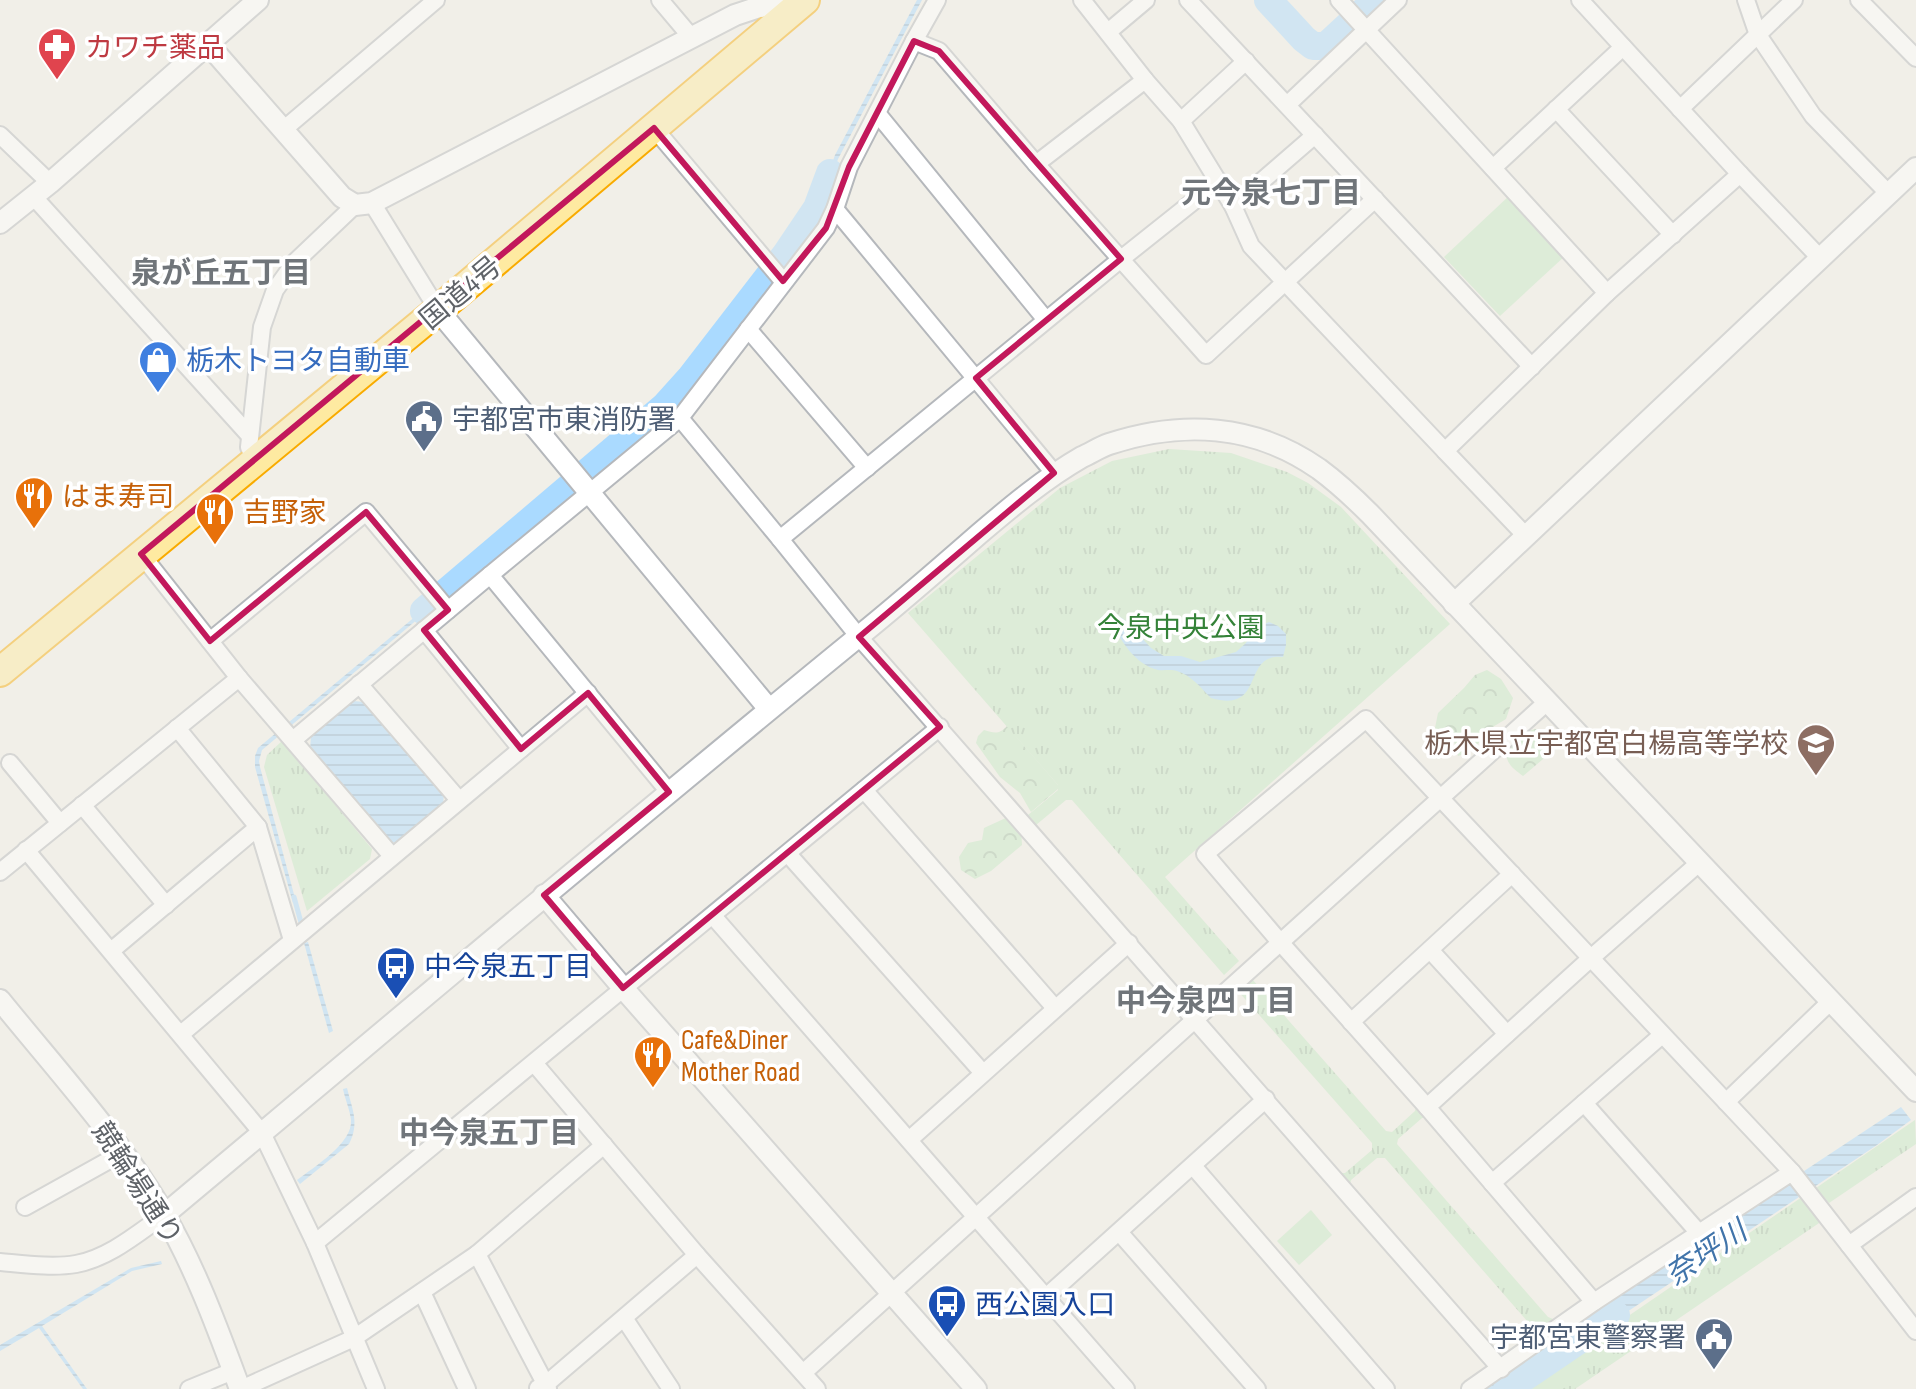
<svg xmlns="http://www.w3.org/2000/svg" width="1916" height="1389" viewBox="0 0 1916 1389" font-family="'Sofia Sans Condensed','Noto Sans JP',sans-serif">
<defs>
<pattern id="forest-crowns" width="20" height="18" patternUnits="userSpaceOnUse" patternTransform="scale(2)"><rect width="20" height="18" fill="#c5e8c5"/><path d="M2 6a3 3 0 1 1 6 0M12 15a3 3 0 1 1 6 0" fill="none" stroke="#a3c0a4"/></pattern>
<pattern id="park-tufts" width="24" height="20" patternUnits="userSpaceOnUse" patternTransform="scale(2)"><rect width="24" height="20" fill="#c5e8c5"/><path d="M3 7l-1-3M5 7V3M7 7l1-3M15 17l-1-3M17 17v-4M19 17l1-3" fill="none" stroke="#a3c0a4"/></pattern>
<pattern id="water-rules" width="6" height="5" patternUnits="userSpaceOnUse" patternTransform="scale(2)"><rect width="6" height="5" fill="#aadaff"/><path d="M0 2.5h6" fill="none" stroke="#8eb4d2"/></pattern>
</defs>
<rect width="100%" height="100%" fill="#f1efe8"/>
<!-- green -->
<g fill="#c5e8c5">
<polygon points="1510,195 1566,255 1500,316 1444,257"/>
<polygon points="1311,1210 1332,1235 1299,1265 1277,1241"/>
</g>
<!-- forest -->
<g fill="url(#forest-crowns)">
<path d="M1487,670l14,9 12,19 -7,21 -20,12c-4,11 -16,22 -28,25l-5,-19 -9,-2 -9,-7 3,-15 26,-25 11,-13z"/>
<path d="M1007,726l51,59v4l-27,23 -11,-19 -20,-16 -24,-34 2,-7 6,-6c10,3 15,5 23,-4z"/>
<path d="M1535,729h9l12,15 -7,10 -26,22c-9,-7 -16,-11 -17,-23l19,-21z"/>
<polygon points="1008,817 1021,830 1022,845 991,871 975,879 961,870 959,857 968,843 982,840 984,828"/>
</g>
<!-- park -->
<g fill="url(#park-tufts)">
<polygon points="1169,449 1231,453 1287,472 1308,483 1341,507 1450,624 1165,877 1239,961 1224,975 1072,800 1066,800 1036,825 1028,815 1058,790 1058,785 908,613 1060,488 1112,461"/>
<polygon points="282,741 372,849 370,859 307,911 264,767 267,755"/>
<polygon points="1252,979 1386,1131 1392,1132 1415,1111 1416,1107 1426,1118 1422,1118 1398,1139 1397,1144 1548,1317 1553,1319 1534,1333 1534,1329 1385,1158 1377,1158 1351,1180 1350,1185 1339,1173 1345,1173 1372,1150 1372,1143 1238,991"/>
<polygon points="1915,1120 1916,1144 1829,1203 1816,1188"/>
<polygon points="1802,1197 1822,1221 1575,1389 1516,1389 1544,1370 1532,1351 1575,1322 1589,1343"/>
</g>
<!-- water -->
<g fill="url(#water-rules)">
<polygon points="917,0 922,0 838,159 819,214 785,258 782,255 815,211 835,155"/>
<path d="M1264,0h8l34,37 10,6h6l15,-11 4,4c-7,6 -13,13 -23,13 -15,-1 -43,-37 -54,-49z"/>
<polygon points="761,281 765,284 667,406 601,463 598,459 665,404"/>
<polygon points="553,502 555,505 459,584 457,581"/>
<polygon points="423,610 425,613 262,750 259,761 260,767 296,902 293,903 255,767 255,756 258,748"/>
<path d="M1116,614l10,7 25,27 13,8h17l19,6 36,-10 10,-9 8,-14 15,-7 9,4 8,8v11l-3,12c-43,-4 -16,57 -72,41 -10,-10 -20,-23 -34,-27 -6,-2 -13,0 -19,-1 -22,-5 -38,-29 -46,-49z"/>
<polygon points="353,701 365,702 444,793 443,807 400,843 388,842 310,750 311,736"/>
<polygon points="308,942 333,1031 329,1033 304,943"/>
<path d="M347,1088c5,21 13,35 2,56l-49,40 -3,-4c17,-13 56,-37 54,-60 -1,-10 -6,-21 -8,-31z"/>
<polygon points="1901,1107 1911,1120 1877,1145 1588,1338 1577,1321"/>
<polygon points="161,1261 162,1264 132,1271 42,1326 87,1389 83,1389 39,1328 0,1351 0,1345 131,1268"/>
<polygon points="1532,1354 1542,1369 1512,1389 1480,1389"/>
</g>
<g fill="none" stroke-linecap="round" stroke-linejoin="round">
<!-- stream -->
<polyline stroke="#aadaff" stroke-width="5" points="294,897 302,926"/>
<!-- river -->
<g stroke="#aadaff" stroke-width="28">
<polyline points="1268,0 1304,39 1313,46 1326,46 1376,0"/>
<polyline points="424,611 664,407 691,377 786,254 817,208 830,173"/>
<polyline points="1507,1389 1616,1315"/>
</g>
<defs>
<g id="minor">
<polyline points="660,0 692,38"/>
<polyline points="1188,0 1532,367"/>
<polyline points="1339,0 1607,293"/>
<polyline points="1580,0 1740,174"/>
<polyline points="1746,0 1758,35 1813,116 1889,194"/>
<polyline points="1859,0 1916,58"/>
<polyline points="1108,32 1146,0"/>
<polyline points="914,41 937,0"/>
<polyline points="1145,80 1181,121 1233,206 1251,246 1445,451"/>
<polyline points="1287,105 1398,0"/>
<polyline points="1556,109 1673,235"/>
<polyline points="1680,109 1794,0"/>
<polyline points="877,113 1046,320"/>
<polyline points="1181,121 1246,61"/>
<polyline points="654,128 783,281"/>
<polyline points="283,130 436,0"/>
<polyline points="0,135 50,183"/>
<polyline points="1036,164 1145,80 1082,0"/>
<polyline points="1493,168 1623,47"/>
<polyline points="1219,181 1121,259 780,539 859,637 1501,1369"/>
<polyline points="33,196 250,436"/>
<polyline points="372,203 438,310"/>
<polyline points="1233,206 1315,135"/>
<polyline points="835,209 1054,473"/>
<polyline points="748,329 867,468"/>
<polyline points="680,418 780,539"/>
<polyline points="255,461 249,447 262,327 275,290 295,262 355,205"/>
<polyline points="1526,536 1445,451 1607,293 1740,174 1821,259"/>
<polyline points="424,630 521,749"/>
<polyline points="210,641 366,512 448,610"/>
<polyline points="239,678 392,856"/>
<polyline points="359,684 459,800"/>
<polyline points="177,728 258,827"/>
<polyline points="293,740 490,575"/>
<polyline points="10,763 60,823"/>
<polyline points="864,790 1055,1008"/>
<polyline points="669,792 490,575 680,418 826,228 835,209 849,167 914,41 939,51 1036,164 1206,355 1375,199"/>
<polyline points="82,805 166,905"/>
<polyline points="26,850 262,1133 315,1243 376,1389"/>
<polyline points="788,854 983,1073"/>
<polyline points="0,872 239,678 141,554"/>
<polyline points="713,916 1126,1389"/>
<polyline points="1430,950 1507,1034"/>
<polyline points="111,951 258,827 292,940"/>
<polyline points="1351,1022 1512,874"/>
<polyline points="181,1034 588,693"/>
<polyline points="534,1063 697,1255 817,1389"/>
<polyline points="1726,1102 1830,1002"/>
<polyline points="1584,1103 1699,1233"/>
<polyline points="1427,1107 1591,958 1699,863"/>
<polyline points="909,1140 1129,943"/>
<polyline points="1193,1166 1386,1389"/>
<polyline points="1492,1183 1662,1035"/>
<polyline points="25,1207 122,1153"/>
<polyline points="1119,1232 1257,1389"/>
<polyline points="315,1243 940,727"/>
<polyline points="1849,1245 1916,1197"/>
<polyline points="477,1254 604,1145"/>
<path d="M0,1262c23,2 53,6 76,2 33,-6 62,-31 88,-49"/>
<polyline points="422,1292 467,1389"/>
<polyline points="1046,1297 1266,1099"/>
<polyline points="1594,1302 1427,1107 1280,942 1205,854 1366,719 1792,1172"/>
<polyline points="624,1318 671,1389"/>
<polyline points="803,1373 1547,702"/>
<polyline points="538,1388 545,1385 697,1255"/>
<polyline points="189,1389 233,1371"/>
<polyline points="241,1389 354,1338 477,1254 548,1389"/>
<polyline points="1470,1389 1594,1302 1792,1172 1916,1331"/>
</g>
<g id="tertiary">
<polyline points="208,44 342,197 355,205 372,203 735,15 759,7 801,4"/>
<polyline points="0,223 50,183 258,0"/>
<polyline points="438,310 769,709"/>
<polyline points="1454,604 1916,168"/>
<polyline points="544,895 623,988 976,1389"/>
<path d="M0,1000c55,68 120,139 164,214 32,55 54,116 76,175"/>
<path d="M164,1215c231,-193 461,-388 694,-578 41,-33 81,-68 121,-103 33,-28 65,-55 103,-77 9,-4 18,-10 27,-13 73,-24 146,-20 210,25 19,14 35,29 51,45l546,577"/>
</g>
<polyline id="trunk" points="0,672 438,310 805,0"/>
</defs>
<!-- minor casing -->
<use href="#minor" stroke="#b5b8bc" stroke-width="20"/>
<!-- tertiary casing -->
<use href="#tertiary" stroke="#b5b8bc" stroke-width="24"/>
<!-- trunk casing -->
<use href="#trunk" stroke="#f9ab00" stroke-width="32"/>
<!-- minor -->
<use href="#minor" stroke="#fff" stroke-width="16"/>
<!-- tertiary -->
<use href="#tertiary" stroke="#fff" stroke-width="20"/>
<!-- trunk -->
<use href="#trunk" stroke="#feeaa1" stroke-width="28"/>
</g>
<!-- marked area -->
<path d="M0 0H1916V1389H0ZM914,41l25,10 182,208 -145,119 78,95 -195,164 81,90 -317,261 -79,-93 125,-103 -81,-99 -67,56 -97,-119 24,-20 -82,-98 -156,129 -69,-87 513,-426 129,153 43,-53 23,-61z" fill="#f1efe8" fill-opacity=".55" fill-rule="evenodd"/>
<path fill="none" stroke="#c2185b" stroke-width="6" stroke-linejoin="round" d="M914,41l25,10 182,208 -145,119 78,95 -195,164 81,90 -317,261 -79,-93 125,-103 -81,-99 -67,56 -97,-119 24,-20 -82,-98 -156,129 -69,-87 513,-426 129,153 43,-53 23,-61z"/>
<!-- icons -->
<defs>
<symbol id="pharmacy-pin" viewBox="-11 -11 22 30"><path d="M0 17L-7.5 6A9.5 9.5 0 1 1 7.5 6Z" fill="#e0444e" stroke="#fff"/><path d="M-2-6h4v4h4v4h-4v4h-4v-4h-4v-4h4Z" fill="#fff"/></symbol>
<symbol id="shop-pin" viewBox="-11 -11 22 30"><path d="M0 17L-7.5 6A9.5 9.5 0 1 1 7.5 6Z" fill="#3f7fe0" stroke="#fff"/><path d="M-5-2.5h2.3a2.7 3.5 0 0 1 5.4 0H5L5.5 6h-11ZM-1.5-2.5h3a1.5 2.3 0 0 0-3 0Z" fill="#fff"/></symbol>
<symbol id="civic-pin" viewBox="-11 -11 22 30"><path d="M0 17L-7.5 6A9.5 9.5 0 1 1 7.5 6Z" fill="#5c6f8a" stroke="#fff"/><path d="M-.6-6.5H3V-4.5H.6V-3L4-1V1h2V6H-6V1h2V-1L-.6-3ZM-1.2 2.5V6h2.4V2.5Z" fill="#fff"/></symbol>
<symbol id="restaurant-pin" viewBox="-11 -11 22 30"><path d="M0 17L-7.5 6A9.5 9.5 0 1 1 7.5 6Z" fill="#e8710a" stroke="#fff"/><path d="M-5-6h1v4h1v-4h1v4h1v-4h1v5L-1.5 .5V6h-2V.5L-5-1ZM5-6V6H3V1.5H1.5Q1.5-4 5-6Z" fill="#fff"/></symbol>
<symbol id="school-pin" viewBox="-11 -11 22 30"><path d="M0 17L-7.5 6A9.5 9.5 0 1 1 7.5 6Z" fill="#8d6e63" stroke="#fff"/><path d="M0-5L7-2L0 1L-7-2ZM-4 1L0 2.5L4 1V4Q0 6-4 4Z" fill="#fff"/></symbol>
<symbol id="bus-pin" viewBox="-11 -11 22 30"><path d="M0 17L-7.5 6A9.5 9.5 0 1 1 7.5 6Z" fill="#1a4fb4" stroke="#fff"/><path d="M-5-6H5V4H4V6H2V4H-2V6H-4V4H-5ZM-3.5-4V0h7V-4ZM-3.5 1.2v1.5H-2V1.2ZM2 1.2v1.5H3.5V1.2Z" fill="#fff"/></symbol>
</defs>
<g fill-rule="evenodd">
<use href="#pharmacy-pin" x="35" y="25" width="44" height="60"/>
<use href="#shop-pin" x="136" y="338" width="44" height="60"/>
<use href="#civic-pin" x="402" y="397" width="44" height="60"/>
<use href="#restaurant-pin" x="12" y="474" width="44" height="60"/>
<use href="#restaurant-pin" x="193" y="490" width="44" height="60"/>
<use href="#school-pin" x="1794" y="721" width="44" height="60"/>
<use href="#bus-pin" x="374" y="944" width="44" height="60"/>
<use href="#restaurant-pin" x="631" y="1033" width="44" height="60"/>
<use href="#bus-pin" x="925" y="1282" width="44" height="60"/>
<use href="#civic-pin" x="1692" y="1315" width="44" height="60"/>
</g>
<g text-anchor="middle" stroke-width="7" stroke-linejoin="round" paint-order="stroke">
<!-- health labels -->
<g font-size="28" fill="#be3a42" stroke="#fff" text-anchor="start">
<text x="85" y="57">カワチ薬品</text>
</g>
<!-- street labels -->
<g font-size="28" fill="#5f6368" stroke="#fff">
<text transform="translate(460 292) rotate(-40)" y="10">国道4号</text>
<text transform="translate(138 1183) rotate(57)" y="10">競輪場通り</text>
</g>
<!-- shop labels -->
<g font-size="28" fill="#366cbe" stroke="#fff" text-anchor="start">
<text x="186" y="370">栃木トヨタ自動車</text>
</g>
<!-- service labels -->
<g font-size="28" fill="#4e5e75" stroke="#fff" text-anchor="start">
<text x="452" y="429">宇都宮市東消防署</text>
<text x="1686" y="1347" text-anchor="end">宇都宮東警察署</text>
</g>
<!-- food labels -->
<g font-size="28" fill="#c56008" stroke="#fff" text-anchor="start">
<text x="62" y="506">はま寿司</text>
<text x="243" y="522">吉野家</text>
<text x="681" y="1049">Cafe&amp;Diner<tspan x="681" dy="32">Mother Road</tspan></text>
</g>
<!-- park labels -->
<g font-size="28" fill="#348238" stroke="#fff">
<text x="1181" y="637">今泉中央公園</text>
</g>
<!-- education labels -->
<g font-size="28" fill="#785e54" stroke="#fff" text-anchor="end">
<text x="1788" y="753">栃木県立宇都宮白楊高等学校</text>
</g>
<!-- transit labels -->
<g font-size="28" fill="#164399" stroke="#fff" text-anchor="start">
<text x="424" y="976">中今泉五丁目</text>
<text x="975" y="1314">西公園入口</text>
</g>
<!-- neighbourhood labels -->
<g font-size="30" font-weight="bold" fill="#70757a" stroke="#fff">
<text x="1271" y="203">元今泉七丁目</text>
<text x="221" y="283">泉が丘五丁目</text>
<text x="1206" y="1011">中今泉四丁目</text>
<text x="489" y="1143">中今泉五丁目</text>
</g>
<!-- water labels -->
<g font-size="30" font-style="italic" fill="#4174aa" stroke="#fff">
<text transform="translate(1706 1253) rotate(-34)" y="10">奈坪川</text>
</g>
</g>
</svg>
